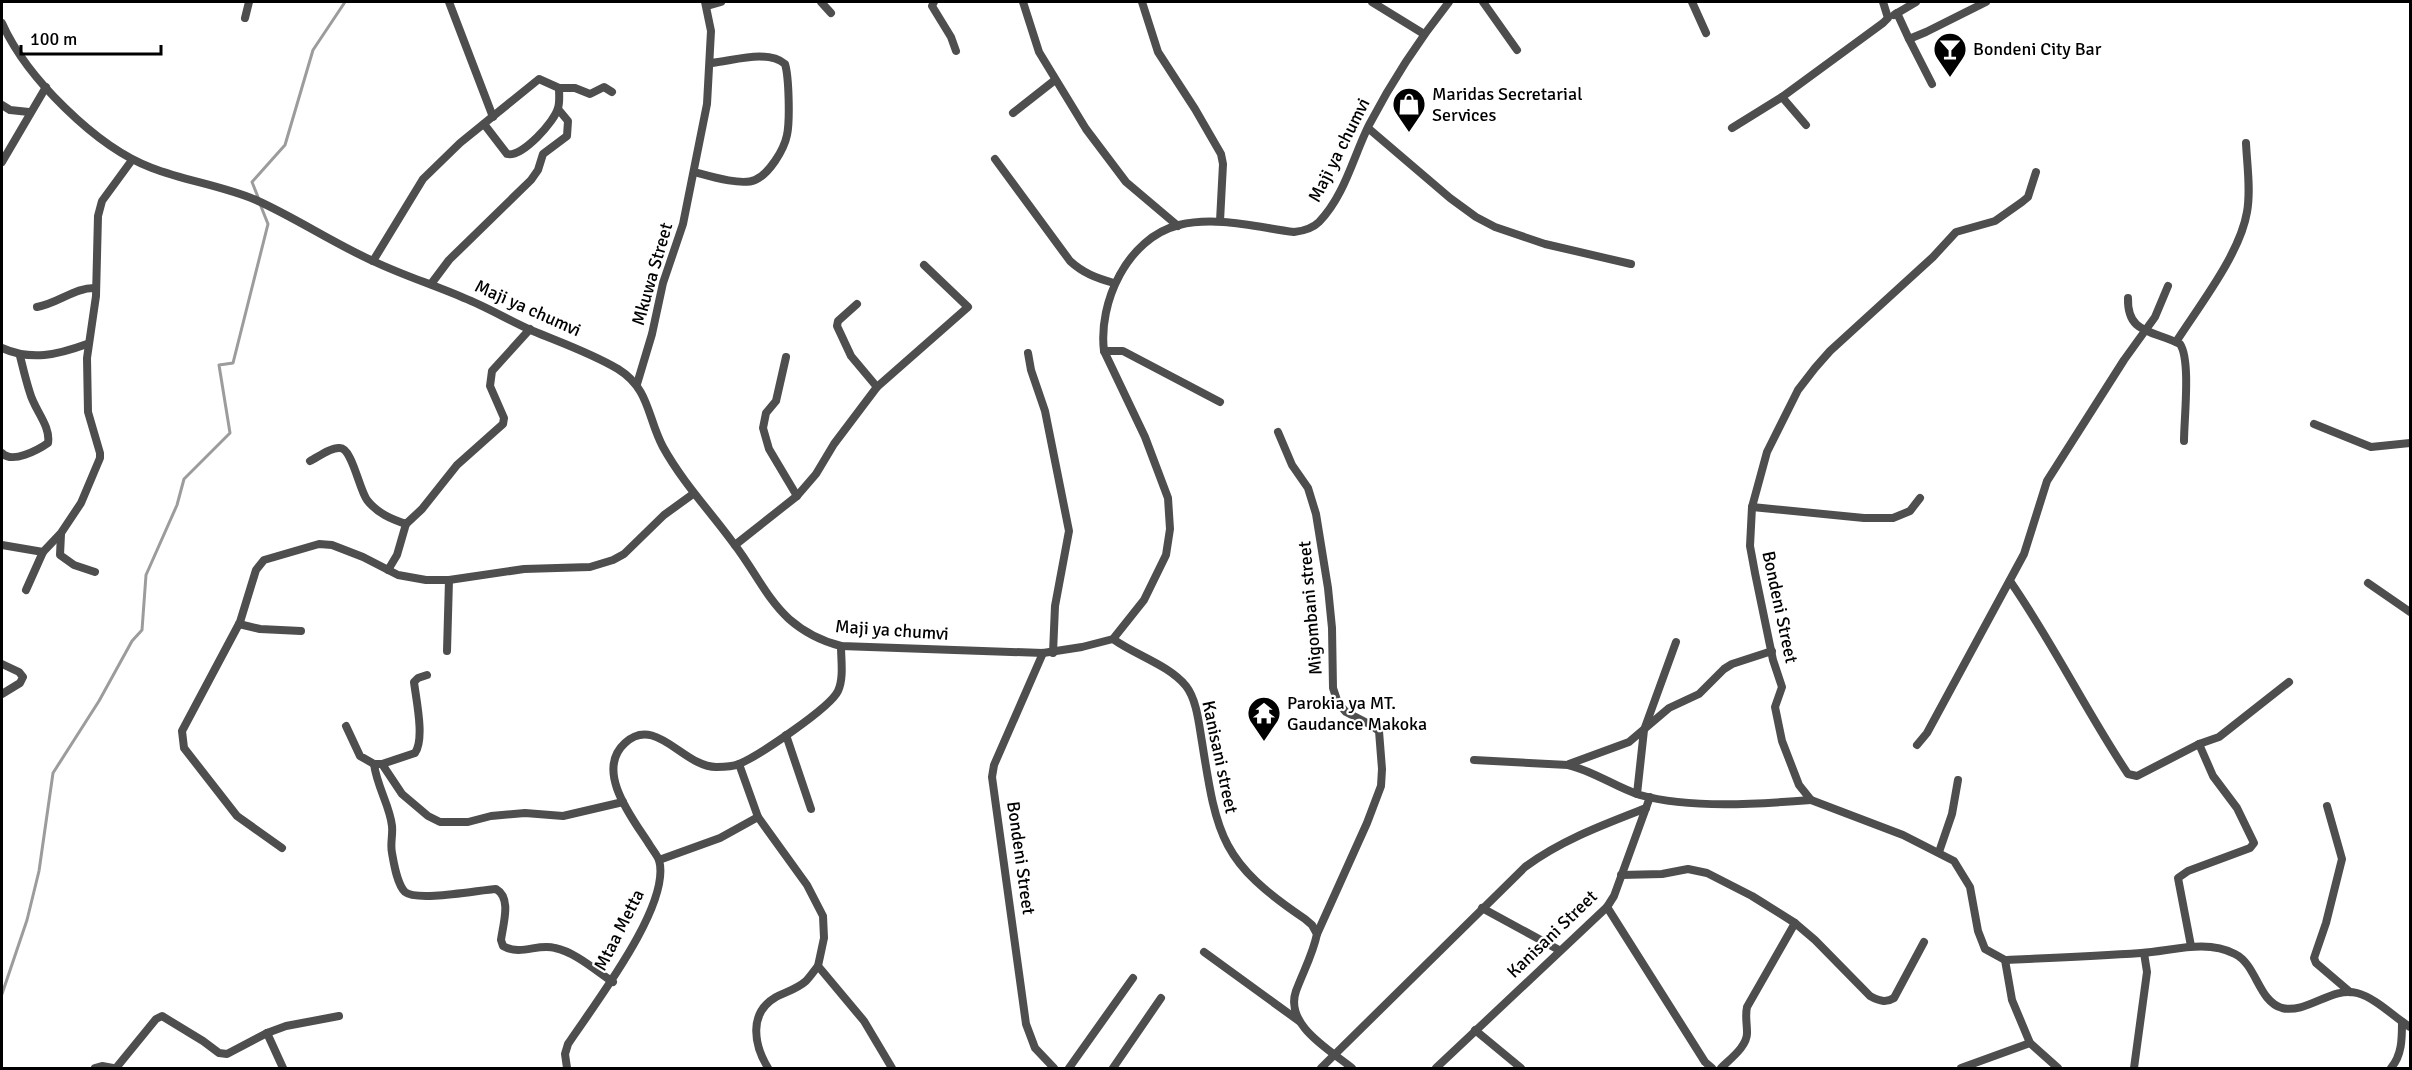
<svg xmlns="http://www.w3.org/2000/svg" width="2412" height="1070" viewBox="0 0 2412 1070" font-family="Signika,sans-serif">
<rect width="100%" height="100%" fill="#fff"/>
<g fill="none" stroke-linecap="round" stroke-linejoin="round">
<!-- stream -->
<g stroke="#9c9c9c" stroke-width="3">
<polyline points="258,197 252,182 285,145 313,50 345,2"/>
<polyline points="2,994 27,920 39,871 53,773 99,701 132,641 142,630 146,575 177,505 184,479 230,433 219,365 233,363 268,224 260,204"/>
</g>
<!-- minor -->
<g stroke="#4e4e4e" stroke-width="8">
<polyline points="449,2 493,117"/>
<polyline points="821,2 831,13"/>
<polyline points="934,2 932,6 951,37 956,51"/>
<polyline points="1023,2 1039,52 1086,129 1126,182 1178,226"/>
<polyline points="1142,2 1158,52 1195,109 1221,154 1223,164 1220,221"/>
<polyline points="1372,2 1424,34"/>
<polyline points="1483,2 1517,50"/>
<polyline points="1692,2 1706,33"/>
<polyline points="707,6 721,2"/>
<polyline points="1897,13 1909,39 1926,32 1986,2"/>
<polyline points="1894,15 1916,2"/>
<polyline points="245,18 249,2"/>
<path d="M2,23c24,54 94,124 150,145 34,13 71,18 104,32 40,18 77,43 117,61 29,14 61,24 91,37 23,9 46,23 69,33 29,12 58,22 85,38 32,20 29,48 45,78 20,36 47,64 71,97 19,24 32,54 55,75 16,14 32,22 52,27l202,7 39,-6 31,-8 31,-39 22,-45 4,-26 -2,-31 -23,-61 -41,-86c-6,-48 23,-113 75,-126 37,-9 77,2 115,7 9,-1 18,-3 25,-10 26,-27 34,-65 50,-97 23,-44 49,-84 80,-123"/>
<polyline points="1909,39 1932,84"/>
<polyline points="1782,97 1806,125"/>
<polyline points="2,105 10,110 29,112"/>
<polyline points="1013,113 1055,80"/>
<path d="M484,124l23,30c15,4 48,-33 51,-46 2,-6 1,-14 1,-20"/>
<polyline points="1368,128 1450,198 1476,217 1495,227 1545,244 1631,264"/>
<polyline points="1732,128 1782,97 1883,23 1888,18 1883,2"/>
<path d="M995,159l75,102c13,12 26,17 44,22"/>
<polyline points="2,162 46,87"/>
<path d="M694,172c15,4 47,14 61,8 14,-6 29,-30 32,-45 3,-14 2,-58 -2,-71 -18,-15 -52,-3 -74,-1"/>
<polyline points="2036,172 2028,197 2022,202 1995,221 1956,232 1933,257 1830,351 1815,368 1798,390 1767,452 1752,507 1750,546 1755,573 1773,660 1782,687 1775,707 1782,741 1799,785 1811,800 1903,835 1954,861 1970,887 1978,931 1985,949 2005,960 2012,1000 2030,1043 2058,1068"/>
<polyline points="373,261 423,179 460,143 539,79 559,88 575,88 590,94 604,87 612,92"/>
<polyline points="431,284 449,260 531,180 538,170 543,154 567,136 568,121 558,109"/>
<path d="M2128,298c-1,36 24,32 52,46 11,16 4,75 4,97"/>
<path d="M37,307c22,-4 38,-20 59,-19"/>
<path d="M2176,342c23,-36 64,-88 71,-130 4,-22 0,-47 -1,-69"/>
<path d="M2,348c29,13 55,7 85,-4"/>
<polyline points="1104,351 1123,351 1220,402"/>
<polyline points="1028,353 1031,370 1045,411 1069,531 1055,606 1053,653"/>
<polyline points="786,357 776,401 766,413 763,428 769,449 797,496"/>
<polyline points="637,384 652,334 663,283 683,224 707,104 711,31 705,2"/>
<polyline points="877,387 968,307 924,265"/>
<polyline points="2314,424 2371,447 2410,443"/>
<polyline points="1278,432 1292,465 1308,488 1316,514 1328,588 1332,628 1333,688 1338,703 1346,712 1371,725 1379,731 1382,769 1381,786 1367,823 1317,934"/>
<path d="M2,453c10,11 36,-3 46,-10 3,-17 -14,-34 -18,-50 -4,-12 -7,-25 -10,-37"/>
<path d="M310,461c8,-4 21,-14 30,-13 12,0 19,41 27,52 10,13 24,19 39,24l16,-15 35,-44 46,-41 1,-6 -14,-32 2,-15 38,-42"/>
<polyline points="1752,507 1864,518 1893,518 1910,511 1920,498"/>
<polyline points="61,534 60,555 74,565 95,572"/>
<polyline points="2,545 43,552 61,533 81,503 100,458 100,453 88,412 87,358 96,296 98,216 102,201 132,160"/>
<polyline points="735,545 797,496 816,474 834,444 877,387 851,356 837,326 838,321 857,304"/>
<polyline points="388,570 397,555 406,524"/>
<path d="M2010,581c43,62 76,130 118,193l9,2 62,-32 20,-7 70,-55"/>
<polyline points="2368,583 2410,612"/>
<polyline points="26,590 43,552"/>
<polyline points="239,624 260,629 301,631"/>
<path d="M1113,639c22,16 56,26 73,47 11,14 13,39 16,56 15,96 20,121 103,177l7,6 5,9c-4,20 -14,38 -21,57 -12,34 34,59 56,77"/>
<polyline points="447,651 449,580"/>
<polyline points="1043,653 994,765 992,777 1026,1024 1035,1048 1054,1068"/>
<polyline points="2,664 19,672 23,677 20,683 2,694"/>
<path d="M346,726l14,30 14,8c3,23 16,42 18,62 1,9 -2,18 0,27 2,11 5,31 13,39 12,10 74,-2 91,-3 16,9 7,35 5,51l2,6c18,10 35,-3 52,2 20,4 40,22 58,34"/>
<polyline points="786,735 811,809"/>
<polyline points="1917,745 1927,733 2024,554 2047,481 2124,360 2155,317 2168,286"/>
<path d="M1474,760l94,5c26,6 47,22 72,30 49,14 120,9 171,5"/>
<polyline points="374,764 382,764 402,794 428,816 440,822 468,822 491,816 525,813 563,816 623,802"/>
<path d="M382,764l33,-11c10,-14 1,-54 -1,-71l4,-4 9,-3"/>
<polyline points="739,764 758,817 807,885 823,916 824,938 818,966 864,1021 892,1068"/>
<polyline points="1569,764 1629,742 1669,708 1699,694 1724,669 1732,664 1772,651"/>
<polyline points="1637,794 1644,730 1676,642"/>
<polyline points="2327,806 2342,859 2326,923 2314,958 2316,963 2350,992"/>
<polyline points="282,848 237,816 184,748 182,731 240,622 256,570 264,560 319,544 332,545 363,557 398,575 426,580 449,580 524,569 590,567 613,560 624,554 664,515 693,494"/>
<polyline points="1939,852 1952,814 1958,780"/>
<polyline points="659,860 720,838 758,817"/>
<path d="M1621,875l41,-1 26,-5 19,4 45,23 43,27 20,17 55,56c9,5 16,7 24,2l30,-56"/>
<polyline points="1607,907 1705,1062 1712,1068"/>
<polyline points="1482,908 1559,950"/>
<polyline points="2191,946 2178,878 2188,871 2250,848 2254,843 2237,808 2213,776 2199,744"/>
<polyline points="1204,952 1299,1021"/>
<path d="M2005,960c45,-2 91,-4 136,-7 31,-2 65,-14 94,1 22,11 23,47 47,54 25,6 50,-22 75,-15 19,5 37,24 53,34"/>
<polyline points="1475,1030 1521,1068"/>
<polyline points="267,1033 283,1068"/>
<polyline points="95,1068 102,1066 113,1068"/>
<polyline points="116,1068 156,1019 162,1016 203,1041 219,1053 227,1054 267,1033 286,1026 339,1016"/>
<path d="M567,1068l-2,-14 3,-10c25,-38 104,-139 91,-184 -2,-5 -7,-11 -10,-16 -16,-25 -55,-73 -24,-101 31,-29 59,25 92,24 6,0 17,-1 22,-3 19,-8 91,-56 99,-73 6,-13 3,-31 3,-45"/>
<path d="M768,1068c-14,-23 -20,-55 8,-71 10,-5 21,-8 30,-16 4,-4 8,-10 12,-15"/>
<polyline points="1069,1068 1133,978"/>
<polyline points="1113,1068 1161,998"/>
<path d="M1321,1068l204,-201c36,-27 80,-43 121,-59"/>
<polyline points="1436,1068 1607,907 1614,896 1650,797"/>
<path d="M1721,1068c9,-9 27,-22 26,-36 0,-9 -2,-16 0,-25l48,-84"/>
<polyline points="1961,1068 2030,1043"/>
<polyline points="2134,1068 2147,972 2144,953"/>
<path d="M2391,1068c11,-13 11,-29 11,-46"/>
</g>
</g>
<!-- icons -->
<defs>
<symbol id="bar-pin" viewBox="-11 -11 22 30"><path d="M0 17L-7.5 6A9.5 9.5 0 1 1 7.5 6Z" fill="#000" stroke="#fff"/><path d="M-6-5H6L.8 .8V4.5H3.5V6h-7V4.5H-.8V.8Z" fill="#fff"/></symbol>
<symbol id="shop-pin" viewBox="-11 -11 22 30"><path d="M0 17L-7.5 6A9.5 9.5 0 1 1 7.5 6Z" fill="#000" stroke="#fff"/><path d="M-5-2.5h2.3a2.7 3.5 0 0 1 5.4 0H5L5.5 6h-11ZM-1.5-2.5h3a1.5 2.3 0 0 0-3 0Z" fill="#fff"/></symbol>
<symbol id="temple-pin" viewBox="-11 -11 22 30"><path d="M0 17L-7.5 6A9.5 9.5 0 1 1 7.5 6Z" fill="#000" stroke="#fff"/><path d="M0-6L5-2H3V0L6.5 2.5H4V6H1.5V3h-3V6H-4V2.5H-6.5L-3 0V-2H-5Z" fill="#fff"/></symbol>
</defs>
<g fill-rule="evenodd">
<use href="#bar-pin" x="1931" y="30" width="38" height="52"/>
<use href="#shop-pin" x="1390" y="85" width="38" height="52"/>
<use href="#temple-pin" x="1245" y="694" width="38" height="52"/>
</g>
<g text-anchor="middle" stroke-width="4.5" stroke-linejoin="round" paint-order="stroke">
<!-- poi labels -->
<g font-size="18" fill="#000" stroke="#fff" text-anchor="start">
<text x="1973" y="55">Bondeni City Bar</text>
<text x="1432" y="100">Maridas Secretarial<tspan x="1432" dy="21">Services</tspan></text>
<text x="1287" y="709">Parokia ya MT.<tspan x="1287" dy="21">Gaudance Makoka</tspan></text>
</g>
<!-- street labels -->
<g font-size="18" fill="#000" stroke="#fff">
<text transform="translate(1339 150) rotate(-63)" y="6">Maji ya chumvi</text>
<text transform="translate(652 274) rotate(-74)" y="6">Mkuwa Street</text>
<text transform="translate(528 308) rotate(24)" y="6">Maji ya chumvi</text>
<text transform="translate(1780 607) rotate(78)" y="6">Bondeni Street</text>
<text transform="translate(1310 608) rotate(-95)" y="6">Migombani street</text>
<text transform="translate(892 630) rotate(4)" y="6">Maji ya chumvi</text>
<text transform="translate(1220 757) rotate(78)" y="6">Kanisani street</text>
<text transform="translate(1021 858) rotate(82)" y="6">Bondeni Street</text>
<text transform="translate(619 930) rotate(-63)" y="6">Mtaa Metta</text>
<text transform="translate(1552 934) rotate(-44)" y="6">Kanisani Street</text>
</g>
</g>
<!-- border -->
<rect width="2412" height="1070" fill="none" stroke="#000000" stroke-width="6"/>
<!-- scale -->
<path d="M21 45v9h140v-9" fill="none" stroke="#000000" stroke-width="3"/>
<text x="30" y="45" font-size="18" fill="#000000" stroke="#ffffff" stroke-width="4.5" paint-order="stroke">100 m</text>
</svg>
